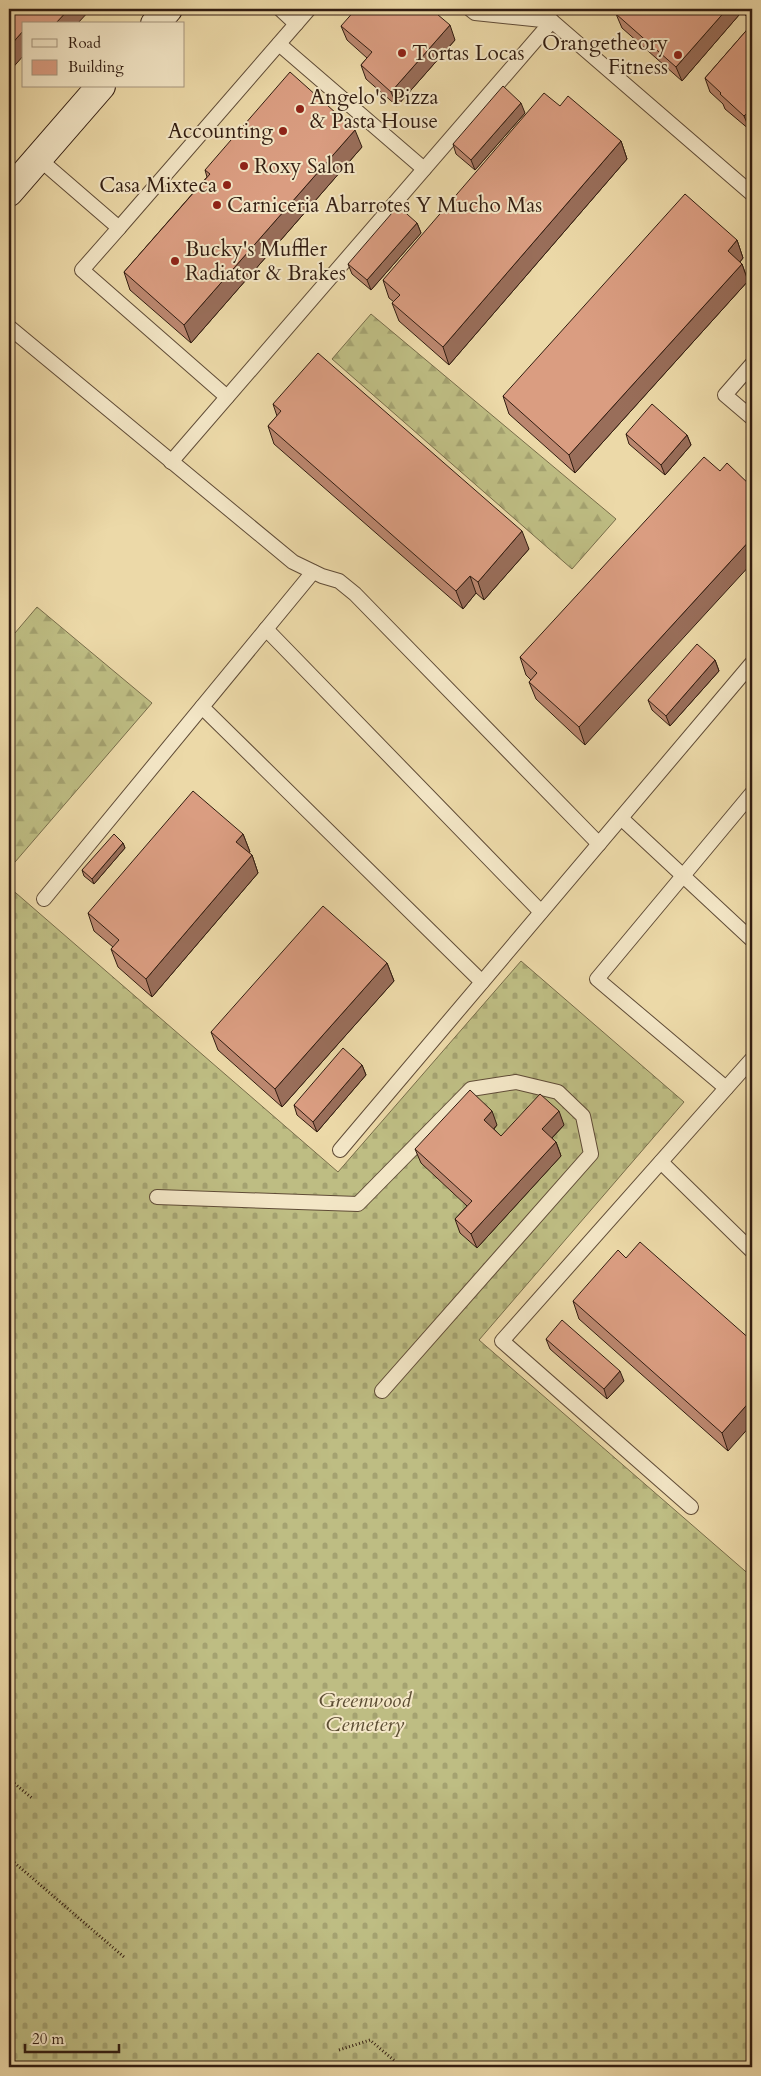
<svg xmlns="http://www.w3.org/2000/svg" width="761" height="2076" viewBox="0 0 761 2076" font-family="Cardo,serif">
<defs>
<pattern id="forest-firs" width="22" height="20" patternUnits="userSpaceOnUse" patternTransform="scale(1.25)"><rect width="22" height="20" fill="#bebd83"/><path d="M5 1l3.5 6h-7zM16 11l3.5 6h-7z" fill="#a4a270"/></pattern>
<pattern id="cemetery-stones" width="16" height="16" patternUnits="userSpaceOnUse" patternTransform="scale(1.25)"><rect width="16" height="16" fill="#bebd83"/><path d="M2 7V4a2 2 0 0 1 4 0v3zM10 15v-3a2 2 0 0 1 4 0v3z" fill="#a4a270"/></pattern>
</defs>
<rect width="100%" height="100%" fill="#ecd9a8"/>
<filter id="stains"><feTurbulence type="fractalNoise" baseFrequency=".004" numOctaves="4"/><feColorMatrix values="0 0 0 0 .2 0 0 0 0 .09 0 0 0 0 .02 0 0 0 .5 -.17"/></filter>
<radialGradient id="worn" r=".72"><stop offset=".6" stop-color="#630" stop-opacity="0"/><stop offset="1" stop-color="#630" stop-opacity=".3"/></radialGradient>
<!-- forest -->
<g fill="url(#forest-firs)" stroke="#786d4a">
<polygon points="371,314 616,519 572,569 332,359"/>
<polygon points="37,607 152,703 9,869 9,640"/>
</g>
<!-- cemetery -->
<polygon fill="url(#cemetery-stones)" stroke="#786d4a" points="9,887 338,1172 521,961 684,1102 479,1340 752,1577 752,2067 9,2067"/>
<g fill="none" stroke-linecap="round" stroke-linejoin="round">
<defs>
<g id="service">
<polyline points="280,9 296,24"/>
<polyline points="538,9 752,194"/>
<polyline points="279,44 424,169"/>
<polyline points="38,158 119,228 309,9"/>
<polyline points="119,228 82,270 227,397"/>
<polyline points="9,327 293,562 322,576 339,581 355,594 599,844"/>
<polyline points="752,364 725,395 752,418"/>
<polyline points="171,462 552,21 475,13 470,9"/>
<polyline points="266,629 541,912"/>
<polyline points="202,707 482,982"/>
<polyline points="621,818 752,940"/>
<polyline points="44,899 313,572"/>
<polyline points="726,1088 597,979 752,793"/>
<polyline points="340,1150 752,663"/>
<polyline points="661,1162 752,1251"/>
<polyline points="157,1197 358,1204 471,1089 516,1082 558,1092 583,1116 591,1154 382,1391"/>
<polyline points="691,1507 502,1341 752,1059"/>
</g>
<g id="secondary">
<polyline points="155,24 168,9"/>
<polyline points="9,192 101,86"/>
</g>
</defs>
<!-- service casing -->
<use href="#service" stroke="#604c37" stroke-width="16"/>
<!-- secondary casing -->
<use href="#secondary" stroke="#321d11" stroke-width="30"/>
<!-- path -->
<g stroke="#321d11" stroke-width="3" stroke-dasharray="1 2.5" stroke-linecap="butt">
<polyline points="9,1779 32,1798"/>
<polyline points="9,1858 124,1957"/>
<polyline points="339,2050 370,2040 402,2067"/>
</g>
<!-- service -->
<use href="#service" stroke="#f3e6c6" stroke-width="14"/>
<!-- secondary -->
<use href="#secondary" stroke="#f3e6c6" stroke-width="28"/>
</g>
<!-- wall -->
<g fill="#bb876f" stroke="#321d11">
<polygon points="616,9 737,9 739,15 682,81 622,28 616,14"/>
<polygon points="738,9 752,9 750,19"/>
<polygon points="752,24 752,129 751,128 750,130 725,109 723,104 710,92 705,78"/>
<polygon points="341,26 455,40 397,106 366,79 361,65 367,58 347,40"/>
<polygon points="560,106 621,141 627,159 449,365 399,321 392,303 394,302 389,298 383,280"/>
<polygon points="525,113 475,170 456,154 453,144"/>
<polygon points="362,147 191,343 130,290 124,272 207,177 205,170"/>
<polygon points="417,223 421,233 371,290 352,274 348,264"/>
<polygon points="737,240 743,258 740,262 742,264 748,281 575,473 509,414 503,396"/>
<polygon points="273,404 529,549 484,600 476,593 463,609 274,444 268,426 277,416"/>
<polygon points="626,434 687,435 691,445 665,475 629,444"/>
<polygon points="720,471 585,745 536,699 529,682 531,680 526,675 520,657"/>
<polygon points="715,660 719,671 670,726 652,710 648,700"/>
<polygon points="243,834 250,852 249,853 252,855 258,873 152,997 118,967 111,949 113,947 94,931 88,913"/>
<polygon points="123,843 125,848 94,884 84,876 82,870"/>
<polygon points="387,963 394,981 282,1107 218,1050 211,1032"/>
<polygon points="362,1065 366,1075 317,1132 297,1115 294,1105"/>
<polygon points="497,1125 494,1129 501,1136 564,1125 552,1138 556,1142 561,1156 477,1248 460,1233 455,1219 467,1206 421,1163 415,1149"/>
<polygon points="573,1301 752,1341 728,1451 579,1319"/>
<polygon points="546,1339 624,1381 607,1399 550,1349"/>
</g>
<!-- shaded-wall -->
<g fill="#996e5a" stroke="#321d11">
<polygon points="69,9 91,9 77,24 55,24"/>
<polygon points="727,9 737,9 739,15 682,81 676,67"/>
<polygon points="746,9 752,9 752,17 750,19"/>
<polygon points="450,25 455,40 397,106 391,92"/>
<polygon points="23,31 24,33 24,55 9,72 9,47"/>
<polygon points="521,103 525,113 475,170 471,160"/>
<polygon points="746,114 751,128 750,130 744,116"/>
<polygon points="355,130 362,147 191,343 184,325"/>
<polygon points="621,141 627,159 449,365 443,347"/>
<polygon points="417,223 421,233 371,290 367,280"/>
<polygon points="737,240 743,258 734,269 728,251"/>
<polygon points="742,264 748,281 575,473 569,455"/>
<polygon points="687,435 691,445 665,475 661,465"/>
<polygon points="522,531 529,549 484,600 478,582"/>
<polygon points="752,538 752,563 585,745 579,727"/>
<polygon points="470,576 476,593 463,609 456,591"/>
<polygon points="715,660 719,671 670,726 666,716"/>
<polygon points="243,834 250,852 243,860 236,842"/>
<polygon points="123,843 125,848 94,884 92,879"/>
<polygon points="252,855 258,873 152,997 146,979"/>
<polygon points="387,963 394,981 282,1107 275,1089"/>
<polygon points="362,1065 366,1075 317,1132 313,1122"/>
<polygon points="492,1111 497,1125 489,1134 484,1120"/>
<polygon points="559,1111 564,1125 547,1143 542,1129"/>
<polygon points="556,1142 561,1156 477,1248 471,1234"/>
<polygon points="620,1371 624,1381 607,1399 604,1389"/>
<polygon points="752,1399 752,1424 728,1451 722,1433"/>
</g>
<!-- building -->
<g fill="#da9d81" stroke="#321d11">
<polygon points="9,9 69,9 55,24 24,24 24,31 23,31 9,47"/>
<polygon points="356,9 431,9 450,25 391,92 361,65 372,52 341,26"/>
<polygon points="616,9 727,9 676,67 616,14"/>
<polygon points="752,24 752,120 746,114 744,116 720,94 721,93 705,78"/>
<polygon points="290,72 355,130 184,325 124,272 210,174 205,170"/>
<polygon points="503,86 521,103 471,160 453,144"/>
<polygon points="544,93 560,106 568,96 621,141 443,347 392,303 400,295 383,280"/>
<polygon points="685,194 737,240 728,251 742,264 569,455 503,396"/>
<polygon points="398,206 417,223 367,280 348,264"/>
<polygon points="318,353 522,531 478,582 470,576 456,591 268,426 281,411 273,404"/>
<polygon points="652,404 687,435 661,465 626,434"/>
<polygon points="704,457 720,471 727,463 752,487 752,538 579,727 529,682 537,673 520,657"/>
<polygon points="697,644 715,660 666,716 648,700"/>
<polygon points="193,791 243,834 236,842 252,855 146,979 111,949 119,940 88,913"/>
<polygon points="114,834 123,843 92,879 82,870"/>
<polygon points="323,906 387,963 275,1089 211,1032"/>
<polygon points="343,1048 362,1065 313,1122 294,1105"/>
<polygon points="470,1090 492,1111 484,1120 501,1136 540,1094 559,1111 542,1129 556,1142 471,1234 455,1219 472,1201 415,1149"/>
<polygon points="640,1242 752,1341 752,1399 722,1433 573,1301 618,1250 626,1258"/>
<polygon points="562,1320 620,1371 604,1389 546,1339"/>
</g>
<!-- markers -->
<g fill="#8f2418" stroke="#f3e6c6" stroke-width="2">
<circle cx="402" cy="53" r="5"/>
<circle cx="678" cy="55" r="5"/>
<circle cx="300" cy="109" r="5"/>
<circle cx="283" cy="131" r="5"/>
<circle cx="244" cy="166" r="5"/>
<circle cx="227" cy="185" r="5"/>
<circle cx="217" cy="205" r="5"/>
<circle cx="175" cy="261" r="5"/>
</g>
<g text-anchor="middle" stroke-width="4" stroke-linejoin="round" paint-order="stroke">
<!-- poi labels -->
<g font-size="21" fill="#321d11" stroke="#f3e6c6" text-anchor="start">
<text x="668" y="50" text-anchor="end">Orangetheory<tspan x="668" dy="24">Fitness</tspan></text>
<text x="412" y="60">Tortas Locas</text>
<text x="310" y="104">Angelo's Pizza<tspan x="310" dy="24">&amp; Pasta House</tspan></text>
<text x="273" y="138" text-anchor="end">Accounting</text>
<text x="254" y="173">Roxy Salon</text>
<text x="217" y="192" text-anchor="end">Casa Mixteca</text>
<text x="227" y="212">Carniceria Abarrotes Y Mucho Mas</text>
<text x="185" y="256">Bucky's Muffler<tspan x="185" dy="24">Radiator &amp; Brakes</tspan></text>
</g>
<!-- park labels -->
<g font-size="21" font-style="italic" fill="#5c4d33" stroke="#f3e6c6">
<text x="365" y="1707">Greenwood<tspan x="365" dy="24">Cemetery</tspan></text>
</g>
</g>
<!-- margin -->
<rect width="761" height="2076" fill="none" stroke="#ecd9a8" stroke-width="30"/>
<rect x="10" y="10" width="741" height="2056" fill="none" stroke="#321d11" stroke-width="2.5"/>
<rect x="15" y="15" width="731" height="2046" fill="none" stroke="#321d11"/>
<!-- legend -->
<rect x="22" y="22" width="162" height="65" fill="#f3e6c6" stroke="#a6967e"/>
<rect x="32" y="39" width="25" height="8" fill="#f3e6c6" stroke="#a6967e"/>
<text x="68" y="48" font-size="15" fill="#321d11">Road</text>
<rect x="32" y="60" width="25" height="15" fill="#da9d81" stroke="#a6967e"/>
<text x="68" y="72" font-size="15" fill="#321d11">Building</text>
<!-- scale -->
<path d="M25 2044v8h94v-8" fill="none" stroke="#321d11" stroke-width="2.5"/>
<text x="32" y="2044" font-size="15" fill="#321d11" stroke="#f3e6c6" stroke-width="4" paint-order="stroke">20 m</text>
<rect width="100%" height="100%" filter="url(#stains)"/>
<rect width="100%" height="100%" fill="url(#worn)"/>
</svg>
